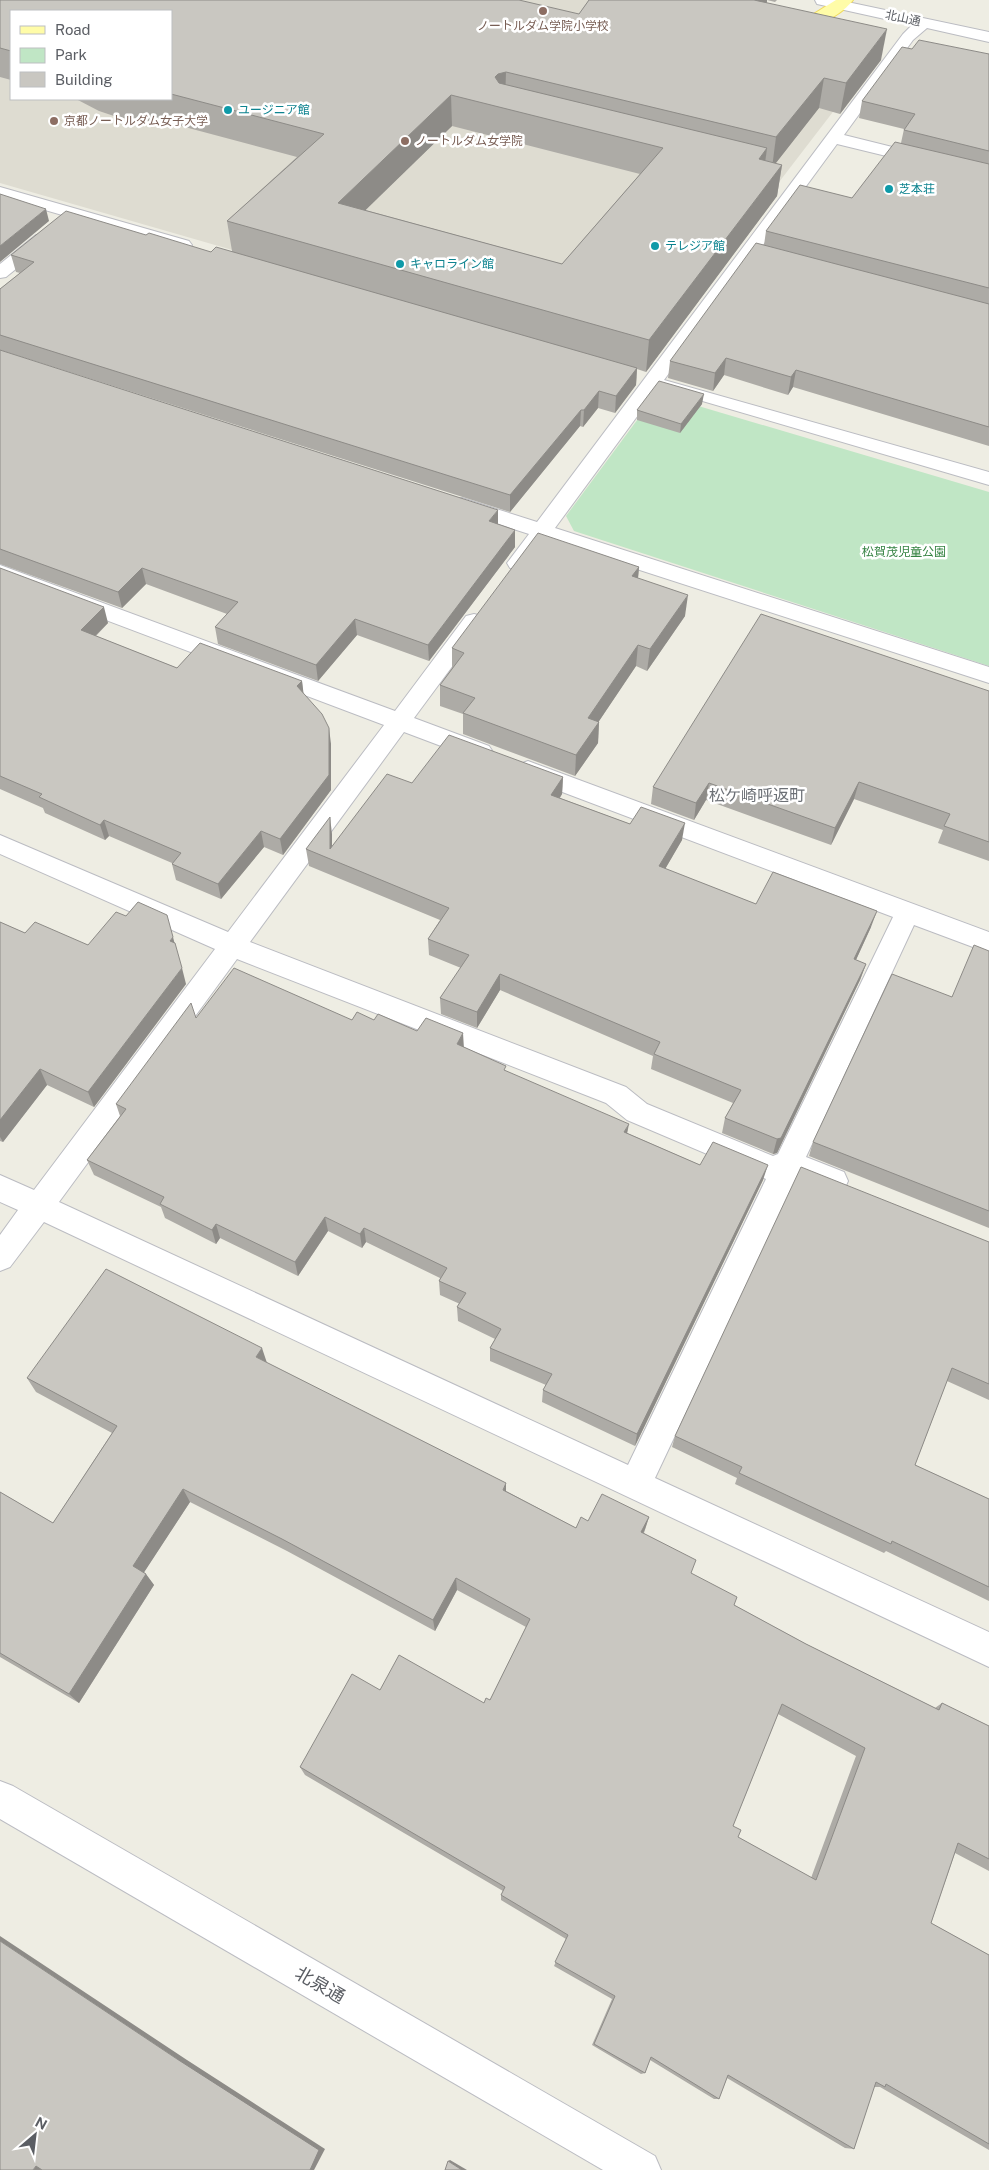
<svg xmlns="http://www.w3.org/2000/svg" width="989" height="2170" viewBox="0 0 989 2170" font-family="'Public Sans','Noto Sans JP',sans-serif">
<rect width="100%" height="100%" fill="#eeede3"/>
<!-- education -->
<path fill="#dedcd1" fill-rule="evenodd" d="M0,0h671l211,48 -239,311 -22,3 -621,-179zM11,11h160v88h-160z"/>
<!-- green -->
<polygon fill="#c0e6c5" points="668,397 989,492 989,666 574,531 566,516 652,400"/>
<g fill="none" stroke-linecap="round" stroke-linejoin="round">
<defs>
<g id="minor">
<path d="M815,0h23l151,32v10l-62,-14 -14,12 -69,95 145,36v10l-152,-37 -173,236 325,92v13l-331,-97 -103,140 434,139v16l-442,-143c-10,13 -18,33 -37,28l-3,-5 22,-29 -74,-24 -3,-5 3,-5 7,-2 75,24 366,-488 9,-9 -95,-21z"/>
<polygon points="0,187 189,241 192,245 189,249 183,250 0,197"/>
<polygon points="42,234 48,235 51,239 48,243 6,277 0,278 0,264 36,235"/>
<path d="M0,565l395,146 71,-95 8,-2 8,2 3,5 -3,5 -68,92 75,28 4,6 -4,6 -8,3 -8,-3 -69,-26 -154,210 376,145 21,17 126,52 5,-2 115,-237 -373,-141 -4,-6 4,-6 8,-3 8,3 453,168v21l-75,-28 -108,232 38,15 4,9 -4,9 -10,3 -38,-14 -141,299 334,154v35l-945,-445 -34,45 -10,4v-36l18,-25 -18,-8v-27l34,15 181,-241 -215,-95v-19l228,97 156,-207 -384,-145zM237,959l369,144 21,17 139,59 -138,286 -569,-263z"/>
<polygon points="0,1781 13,1786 655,2156 661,2170 603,2170 0,1819"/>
</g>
<path id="major" d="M836,0h17c-8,11 -28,25 -41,21l-3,-3 3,-3z"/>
</defs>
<!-- minor casing -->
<use href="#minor" stroke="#bbbcc2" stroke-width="2"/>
<!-- major casing -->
<use href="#major" stroke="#f1db5a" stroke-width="2"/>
<!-- minor -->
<use href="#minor" fill="#fff" fill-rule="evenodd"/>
<!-- major -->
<use href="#major" fill="#fffca8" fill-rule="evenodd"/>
</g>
<!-- wall -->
<g fill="#adaba6" fill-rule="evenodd">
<path d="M0,0l579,14 10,-14h188l-2,2 -8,-2v3l114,57 -41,54 -21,-6 -44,56 7,1 -5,31 -131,176 -9,-3 -1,16 -21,28 -17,-5 -15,19 -3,-1 -70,86 -510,-162v-61l20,-16 -4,-1 -5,-17 135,-20 65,17 21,-1 -5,-30 70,-64 -131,-35 -33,-2 -19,-4 -15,-5 -23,-12h95v-88h-160v69l-11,-3zM452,126l188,48 -78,90 -197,-54z"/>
<polygon points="912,49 989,54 989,446 793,387 788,395 724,375 713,391 668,378 670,361 764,245 766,231 852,198 901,143 904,129 859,118 862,101"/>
<polygon points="0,350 498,524 515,547 429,661 357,635 318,681 218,644 215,627 227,614 146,584 122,608 0,564"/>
<polygon points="702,404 680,433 637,420 637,410"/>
<polygon points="639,567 638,578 685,616 647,671 636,666 599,721 599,722 598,743 575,776 463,734 463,714 440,706 440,685 452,668 452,648"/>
<polygon points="0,568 108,623 96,636 177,668 302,681 303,693 331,744 331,790 283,855 264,847 221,899 176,880 172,864 172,863 109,836 105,840 45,813 43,808 0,789"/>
<polygon points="989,691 989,861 938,843 943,830 854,799 831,845 706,800 694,820 651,804 653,787"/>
<polygon points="563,777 562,794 560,798 630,824 682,840 665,869 756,904 871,927 856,960 866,964 860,980 777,1153 773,1154 722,1133 725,1118 733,1103 651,1069 653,1056 500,990 477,1028 441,1014 440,998 461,968 429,955 428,939 440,920 309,866 306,849 332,834 332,846 412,783"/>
<polygon points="0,922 25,933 88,945 186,984 94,1107 47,1085 3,1142 0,1141"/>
<polygon points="989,951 989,1228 809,1156 813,1142 952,997"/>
<polygon points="196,1018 374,1020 417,1031 464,1047 506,1071 627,1133 700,1165 763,1180 635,1446 542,1402 543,1390 546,1385 490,1361 490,1348 495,1339 458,1321 457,1307 460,1304 440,1295 439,1281 440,1278 366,1242 362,1248 328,1231 298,1276 220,1238 216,1244 165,1218 161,1207 94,1175 87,1160 120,1116 116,1104"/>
<polygon points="989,1242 989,1400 947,1381 915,1465 989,1499 989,1601 886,1551 884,1553 735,1484 737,1478 672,1447 675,1436"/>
<path d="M267,1363l239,128 70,37 12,-7 61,-4 -5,16 47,40 43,32 72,39 129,64 7,-5 47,23v145l-34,-18 -24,70 58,32v195l-109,-63h-6l-20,62 -9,-1 -118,-70 -8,21h-5l-64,-39 -5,13 -4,1 -49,-29 20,-46 -58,-33 12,-27 -65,-39v-5l2,-4 -198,-116 -5,-8 80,-77 104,13 6,-3 36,-73 -69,-37 -22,41 -148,-80 -97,-49 -46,70 10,13 -75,118 -79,-46v-165l53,31 59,-90 -76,-41 -9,-14zM778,1714l78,42 -45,122 -73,-41 -5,-11z"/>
</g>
<!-- shaded-wall -->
<g fill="#8d8b87">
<polygon points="754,0 767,0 766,12"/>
<polygon points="887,29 881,60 840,114 846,83"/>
<polygon points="506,72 505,102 495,77 498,74"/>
<polygon points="824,78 819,108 772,168 776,137"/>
<polygon points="451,95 452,126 341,234 338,203"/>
<polygon points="767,148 763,179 759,159"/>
<polygon points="782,165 777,196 646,372 649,340"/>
<polygon points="46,209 49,221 0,262 0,246"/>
<polygon points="726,358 724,375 713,391 715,373"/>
<polygon points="637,368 636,385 615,413 616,396"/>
<polygon points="796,370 793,387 788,395 791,377"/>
<polygon points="599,391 598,408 583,427 584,410"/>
<polygon points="704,394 702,404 680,433 681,424"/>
<polygon points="581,410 580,426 510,512 510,495"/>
<polygon points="498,510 498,526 489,521"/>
<polygon points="515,530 515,547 429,661 428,645"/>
<polygon points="639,567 637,589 632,576"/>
<polygon points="142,568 146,584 122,608 118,592"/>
<polygon points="688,595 685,616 647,671 650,649"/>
<polygon points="104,607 108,623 85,646 81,630"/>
<polygon points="355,619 357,635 318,681 316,665"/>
<polygon points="638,645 636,666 587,739 588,718"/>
<polygon points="302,681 304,697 297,686"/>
<polygon points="599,722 598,743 575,776 576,755"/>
<polygon points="329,728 331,744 331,790 283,855 280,839"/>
<polygon points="563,777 562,794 550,812 551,795"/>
<polygon points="859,782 854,799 831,845 835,828"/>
<polygon points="709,783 706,800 694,820 696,803"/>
<polygon points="330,817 332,834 332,860 330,849"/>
<polygon points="104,820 109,836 105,840 100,825"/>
<polygon points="685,823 682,840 657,883 659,866"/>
<polygon points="261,831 264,847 221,899 218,884"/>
<polygon points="877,911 871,927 849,975 854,959"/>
<polygon points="173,937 177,953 170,941"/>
<polygon points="866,964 860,980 777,1153 773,1154 777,1139"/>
<polygon points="182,968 186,984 94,1107 88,1092"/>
<polygon points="500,974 500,990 477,1028 477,1012"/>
<polygon points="463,1033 464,1049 457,1044"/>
<polygon points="40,1069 47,1085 3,1142 0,1137 0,1120"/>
<polygon points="629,1124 626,1139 624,1132"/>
<polygon points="768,1165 763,1180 635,1446 637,1434"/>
<polygon points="325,1217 328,1231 298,1276 295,1262"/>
<polygon points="216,1224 220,1238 216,1244 212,1230"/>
<polygon points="364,1228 366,1242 362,1248 360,1234"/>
<polygon points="262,1348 267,1363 256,1357"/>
<polygon points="506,1483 506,1496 503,1490"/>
<polygon points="183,1489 190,1502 141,1577 133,1566"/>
<polygon points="649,1517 645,1529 638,1544 641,1532"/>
<polygon points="146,1574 154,1585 79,1703 69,1694"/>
<polygon points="456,1578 457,1590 435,1631 433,1620"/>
<polygon points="0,1936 187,2060 325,2149 314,2170 310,2170 177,2059 0,1941"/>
<polygon points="450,2160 467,2170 462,2170 448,2161"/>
<polygon points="36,2166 47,2170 33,2170"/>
</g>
<!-- building -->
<g fill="#c9c7c1" stroke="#8d8b87" fill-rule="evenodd">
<path d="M0,0h519l60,14 10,-14h165l133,29 -41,54 -22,-5 -48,59 -270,-65 -8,2 -3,3 4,6 268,65 -8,11 23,6 -133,175 -422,-119 97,-87 -153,-40v-83h-160v40l-11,-3zM451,95l212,53 -101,116 -224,-61z"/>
<polygon points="919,40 989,54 989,151 904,130 915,114 862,101 902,47 912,49"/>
<polygon points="895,142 989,164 989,288 766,231 800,185 852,198"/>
<polygon points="0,194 46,209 0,246"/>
<polygon points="66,211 146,235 149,233 211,252 216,247 637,368 616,396 599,391 584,410 581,410 510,495 0,335 0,289 34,262 11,255"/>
<polygon points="756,243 989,304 989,427 796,370 791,377 726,358 715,373 670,361"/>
<polygon points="0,350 498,510 489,521 515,530 428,645 355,619 316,665 215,627 238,602 142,568 118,592 0,549"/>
<polygon points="659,381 704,394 681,424 637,410"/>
<polygon points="538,533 639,567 632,576 688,595 650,649 638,645 588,718 599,722 576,755 463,713 475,698 440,685 464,653 452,648"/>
<polygon points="0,568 104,607 81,630 177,668 200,643 302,681 297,686 322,714 329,728 329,775 280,839 261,831 218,884 172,864 181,853 104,820 100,825 39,797 42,794 0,776"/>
<polygon points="761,614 989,691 989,842 944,826 950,814 859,782 835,828 709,783 696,803 653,787"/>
<polygon points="449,735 563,777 551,795 630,824 641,807 685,823 659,866 756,904 773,872 877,911 854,959 866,964 781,1138 777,1139 725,1118 741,1090 654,1054 660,1042 500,974 477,1012 440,998 469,955 428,939 449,908 306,849 330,817 330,849 387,774 412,783"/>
<polygon points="138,902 167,915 173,937 170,941 175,943 182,968 88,1092 40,1069 0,1120 0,922 25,933 35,922 88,945 116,912 126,916"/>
<polygon points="974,945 989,951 989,1211 813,1142 892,974 952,997"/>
<polygon points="234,968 352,1020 357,1012 374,1020 378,1014 417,1031 426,1018 463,1033 457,1044 506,1066 504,1070 629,1124 624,1132 700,1165 713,1142 768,1165 637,1434 543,1390 552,1374 490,1348 501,1329 457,1307 466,1293 439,1281 447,1268 364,1228 360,1234 325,1217 295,1262 216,1224 212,1230 160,1204 164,1197 87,1160 126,1109 116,1104 191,1003 196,1018"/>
<polygon points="801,1167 989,1242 989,1384 952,1368 915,1465 989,1499 989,1587 892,1541 891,1544 739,1473 742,1467 675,1436"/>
<path d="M106,1269l156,79 -6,9 250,126 -3,7 73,38 5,-11 7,4 14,-27 47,23 -8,15 55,28 -5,13 46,24 -3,8 72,39 133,66 3,-7 47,23v133l-31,-16 -27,80 58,32v189l-103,-60 -1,3 -9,-5 -22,67 -126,-74 -9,24 -68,-42 -6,16 -51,-29 21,-48 -60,-34 13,-27 -67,-40 4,-8 -205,-120 52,-93 28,16 19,-35 85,48 2,-5 4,2 40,-81 -74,-41 -23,42 -151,-81 -99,-50 -50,77 13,8 -77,120 -69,-41v-161l53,31 64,-97 -90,-48zM782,1704l83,44 -49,132 -78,-43 3,-7 -8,-4z"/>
<polygon points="0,1941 177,2059 319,2150 310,2170 42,2170 36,2166 33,2170 0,2170"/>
<polygon points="448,2161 462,2170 445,2170"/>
</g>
<!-- markers -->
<g fill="#8d6e63" stroke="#fff" stroke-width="2">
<circle cx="543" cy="11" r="5"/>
<circle cx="54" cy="121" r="5"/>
<circle cx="405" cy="141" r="5"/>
</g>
<g fill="#0f9aa8" stroke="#fff" stroke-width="2">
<circle cx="228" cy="110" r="5"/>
<circle cx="889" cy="189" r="5"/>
<circle cx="655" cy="246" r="5"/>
<circle cx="400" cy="264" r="5"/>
</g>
<g text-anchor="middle" stroke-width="5" stroke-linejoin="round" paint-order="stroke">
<!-- far-street labels -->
<g font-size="12" fill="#5b5e64" stroke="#fff">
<text transform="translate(903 18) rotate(12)" y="4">北山通</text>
</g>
<!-- far-education labels -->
<g font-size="12" fill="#785e54" stroke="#fff" text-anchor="start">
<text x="543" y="30" text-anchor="middle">ノートルダム学院小学校</text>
<text x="64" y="125">京都ノートルダム女子大学</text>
<text x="415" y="145">ノートルダム女学院</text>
</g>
<!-- far-culture labels -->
<g font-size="12" fill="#0d838f" stroke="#fff" text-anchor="start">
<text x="238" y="114">ユージニア館</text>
<text x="899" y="193">芝本荘</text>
<text x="665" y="250">テレジア館</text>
<text x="410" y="268">キャロライン館</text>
</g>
<!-- far-park labels -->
<g font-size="12" fill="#348242" stroke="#fff">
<text x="904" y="556">松賀茂児童公園</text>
</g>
<!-- neighbourhood labels -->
<g font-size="16" fill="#6c7076" stroke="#fff">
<text x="757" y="801">松ケ崎呼返町</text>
</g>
<!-- near-street labels -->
<g font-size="18" fill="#5b5e64" stroke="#fff">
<text transform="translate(320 1985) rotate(30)" y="6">北泉通</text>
</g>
</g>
<!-- legend -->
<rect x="10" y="10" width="162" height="90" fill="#ffffff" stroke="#bdbfc1"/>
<rect x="20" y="26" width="25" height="8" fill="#fffca8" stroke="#bdbfc1"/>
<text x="55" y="35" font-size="15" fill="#5b5e64">Road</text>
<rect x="20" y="48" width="25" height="15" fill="#c0e6c5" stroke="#bdbfc1"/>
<text x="55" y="60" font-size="15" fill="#5b5e64">Park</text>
<rect x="20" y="72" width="25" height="15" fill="#c9c7c1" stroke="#bdbfc1"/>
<text x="55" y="85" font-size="15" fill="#5b5e64">Building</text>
<!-- north arrow -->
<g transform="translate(35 2135) rotate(28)" stroke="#ffffff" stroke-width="4" paint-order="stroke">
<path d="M0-4L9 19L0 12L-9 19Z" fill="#5b5e64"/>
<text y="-8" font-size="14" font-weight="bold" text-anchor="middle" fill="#5b5e64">N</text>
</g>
</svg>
